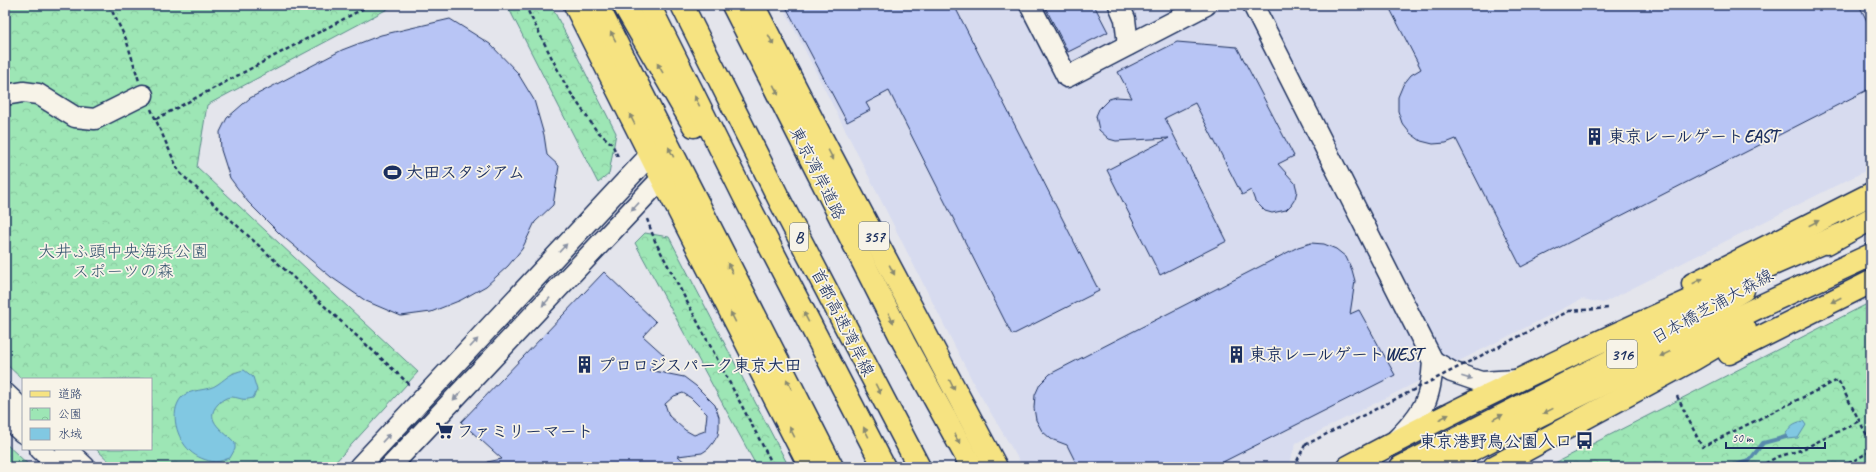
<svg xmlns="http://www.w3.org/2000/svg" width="1876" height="472" viewBox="0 0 1876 472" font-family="Caveat,'Klee One',sans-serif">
<defs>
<pattern id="park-crowns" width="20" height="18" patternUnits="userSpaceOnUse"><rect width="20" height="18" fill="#9de6b5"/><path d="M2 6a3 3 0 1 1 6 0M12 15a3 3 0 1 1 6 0" fill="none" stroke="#87c69e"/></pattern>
</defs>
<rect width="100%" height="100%" fill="#e4e5ec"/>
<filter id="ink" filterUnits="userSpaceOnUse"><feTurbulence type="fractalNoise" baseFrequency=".025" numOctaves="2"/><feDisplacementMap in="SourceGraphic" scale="8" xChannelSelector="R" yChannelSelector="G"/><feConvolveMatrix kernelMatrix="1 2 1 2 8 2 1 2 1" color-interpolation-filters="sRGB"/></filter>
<g filter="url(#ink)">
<!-- built -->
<polygon fill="#d7dbef" points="782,5 1871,5 1871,168 1603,303 1582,299 1296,443 1288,467 1023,467 976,388"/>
<!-- park -->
<g fill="url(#park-crowns)" stroke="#5c8a8a">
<polygon points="5,5 395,5 207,105 197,167 418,372 331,467 115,467 96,449 151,449 151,379 23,380 5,363"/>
<polygon points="507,5 551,5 616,133 609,174 598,183"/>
<polygon points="645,233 669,237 789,467 757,467 635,243"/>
<polygon points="1871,302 1871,467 1547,467"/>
<polygon points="5,443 31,467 5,467"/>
</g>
<!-- water -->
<g fill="#81c8e2" stroke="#588bad">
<path d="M244,370l9,7 4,13 -4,8c-12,3 -11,0 -21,-1 -6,0 -10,3 -14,7 -16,17 8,28 17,39v6l-5,9c-5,1 -10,4 -15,4 -8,-1 -19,-5 -25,-11 -13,-12 -21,-38 -9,-53 8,-10 27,-6 37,-14 10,-7 12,-11 26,-14z"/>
<path d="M1803,421l3,4 -8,13 -11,1 -2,-4c5,-9 8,-12 18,-14z"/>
</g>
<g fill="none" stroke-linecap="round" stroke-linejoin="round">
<!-- stream -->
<polyline stroke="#588bad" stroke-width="4" points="1729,467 1749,461 1763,443 1786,437"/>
</g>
<!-- building -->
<g fill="#b8c5f5" stroke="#1b2f5e" fill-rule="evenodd">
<polygon points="785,5 954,5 1099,291 1012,335 889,91 866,103 870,110 847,122"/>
<polygon points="1044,5 1094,5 1108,32 1068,52"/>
<polygon points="1388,5 1859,5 1871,29 1871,88 1521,267 1456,139 1446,143 1433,144 1421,141 1410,133 1402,123 1398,111 1398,97 1403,85 1411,75 1421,69"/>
<polygon points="450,19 490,44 517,72 534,100 544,135 547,155 559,166 553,205 535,222 522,249 508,266 486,286 461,300 431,312 401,316 366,301 331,277 280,234 248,202 230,178 221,150 220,132 227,118 250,98 342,50 381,35"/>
<polygon points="1177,42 1237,47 1294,156 1278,164 1295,183 1297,191 1295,199 1291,205 1286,210 1272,213 1265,211 1255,201 1251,190 1242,195 1195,103 1165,118 1227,241 1160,275 1107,170 1169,138 1116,141 1109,139 1099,130 1096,116 1099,109 1109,99 1116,97 1132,98 1118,72"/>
<polygon points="1311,243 1324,244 1336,249 1346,257 1352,270 1355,281 1350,314 1359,310 1395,375 1213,467 1078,467 1067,445 1051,439 1042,431 1036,420 1034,408 1035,395 1040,384 1050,374 1298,247"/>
<path d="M604,272l52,50 -13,14 21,19 -15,15 35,7 12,9 19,19 4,12v11l-1,7 -5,8 -5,6 -6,4 -24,3 12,11h-203v-5l15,-3 -41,-37zM683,393l8,5 16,16 -2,17 -11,4 -9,-5 -16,-14 -4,-12 9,-8z"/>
</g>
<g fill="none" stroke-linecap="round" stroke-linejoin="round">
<defs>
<g id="minor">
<polyline points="1030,5 1067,77 1206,5"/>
<polyline points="1119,5 1125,19 1128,45"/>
<path d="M1253,5l180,356c-2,38 -9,51 -36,78"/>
<polyline points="5,95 23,92 38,94 75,117 95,119 143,95"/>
<polyline points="1433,361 1452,372 1481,382 1516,380"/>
<polyline points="5,393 23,410"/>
<polyline points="5,417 23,433"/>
<polyline points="40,449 59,467"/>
<polyline points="66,449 85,467"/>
<polyline points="359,467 650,155"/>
<polyline points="390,467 662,178"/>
</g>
<g id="major">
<polyline points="1827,243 1871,219"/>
<polyline points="1693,284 1871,194"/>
<polyline points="1729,353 1871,282"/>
<path d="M1348,467c159,-86 325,-160 492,-232"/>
<polyline points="1401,467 1701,315 1743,290"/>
<polyline points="1438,467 1540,415 1763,305 1871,255"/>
<polyline points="1494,467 1694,359 1745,329"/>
</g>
<g id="highway">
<polyline points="575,5 662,178 810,467"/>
<polyline points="597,5 832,467"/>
<polyline points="624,5 694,126"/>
<polyline points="649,5 749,206 884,467"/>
<polyline points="682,5 780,201 919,467"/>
<polyline points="733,5 904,343 972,467"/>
<polyline points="753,5 820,135 996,467"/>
</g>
</defs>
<!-- minor casing -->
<use href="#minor" stroke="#1b2f5e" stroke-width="23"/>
<!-- major casing -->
<use href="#major" stroke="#1b2f5e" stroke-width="25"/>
<!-- highway casing -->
<use href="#highway" stroke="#1b2f5e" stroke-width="25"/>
<!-- path -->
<g stroke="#1b2f5e" stroke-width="2.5" stroke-dasharray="4 3" stroke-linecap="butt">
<polyline points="109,5 126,39 139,81"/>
<polyline points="525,5 566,86 596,130 612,144 619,159"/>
<polyline points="151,109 179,172 410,385"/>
<polyline points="156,119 370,5"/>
<polyline points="647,219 655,241 774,467"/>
<polyline points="1569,311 1609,308"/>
<polyline points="1677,396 1702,447 1838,380 1871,443"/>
<polyline points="1867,435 1871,433"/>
<polyline points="1294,467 1305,445"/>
<polyline points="1759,467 1777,457 1801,450 1859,421"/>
<polyline points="1842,467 1871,451"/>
</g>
<!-- minor -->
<use href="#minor" stroke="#f7f3e8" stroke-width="20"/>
<!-- major -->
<use href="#major" stroke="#f6e381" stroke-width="22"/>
<!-- highway -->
<use href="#highway" stroke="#f6e381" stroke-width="22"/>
<!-- path-bridge -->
<polyline stroke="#1b2f5e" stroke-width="2.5" stroke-dasharray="4 3" stroke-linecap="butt" points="1305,445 1569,311"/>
</g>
<!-- one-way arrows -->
<defs><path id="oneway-solid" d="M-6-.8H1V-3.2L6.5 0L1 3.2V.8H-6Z"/></defs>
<g fill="#888970">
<use href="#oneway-solid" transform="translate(613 36) rotate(-117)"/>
<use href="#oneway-solid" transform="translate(771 40) rotate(63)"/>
<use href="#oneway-solid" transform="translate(660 68) rotate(-120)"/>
<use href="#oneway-solid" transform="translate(776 90) rotate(63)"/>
<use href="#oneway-solid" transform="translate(697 101) rotate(-116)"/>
<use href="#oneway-solid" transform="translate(632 119) rotate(-117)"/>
<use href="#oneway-solid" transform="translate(671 152) rotate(-117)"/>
<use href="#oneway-solid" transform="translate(831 155) rotate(62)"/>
<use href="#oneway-solid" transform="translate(1814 223) rotate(-27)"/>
<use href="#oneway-solid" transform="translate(730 268) rotate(-117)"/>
<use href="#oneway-solid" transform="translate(892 270) rotate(62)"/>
<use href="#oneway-solid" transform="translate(1698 281) rotate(-27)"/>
<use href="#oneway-solid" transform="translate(1836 300) rotate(153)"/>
<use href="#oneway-solid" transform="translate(733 317) rotate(-117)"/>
<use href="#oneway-solid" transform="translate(806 317) rotate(-117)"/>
<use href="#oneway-solid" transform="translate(891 318) rotate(63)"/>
<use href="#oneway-solid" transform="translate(1665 354) rotate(154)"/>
<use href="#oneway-solid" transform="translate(789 384) rotate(-117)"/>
<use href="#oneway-solid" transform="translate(952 385) rotate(63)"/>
<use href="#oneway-solid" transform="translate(878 389) rotate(63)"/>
<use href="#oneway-solid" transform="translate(1548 411) rotate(154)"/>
<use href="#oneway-solid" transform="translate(1444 417) rotate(-27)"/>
<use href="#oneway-solid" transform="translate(1498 417) rotate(-27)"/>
<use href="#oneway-solid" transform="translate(792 432) rotate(-117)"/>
<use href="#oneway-solid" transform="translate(866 432) rotate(-117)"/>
<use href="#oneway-solid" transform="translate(957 439) rotate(61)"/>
</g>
<g fill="#8991a3">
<use href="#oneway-solid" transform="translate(635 207) rotate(133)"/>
<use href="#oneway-solid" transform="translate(563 248) rotate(-47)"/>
<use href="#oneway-solid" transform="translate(546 302) rotate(133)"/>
<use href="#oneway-solid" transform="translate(474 343) rotate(-47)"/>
<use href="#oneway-solid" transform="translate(1467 378) rotate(18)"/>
<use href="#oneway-solid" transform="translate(457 396) rotate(133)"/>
<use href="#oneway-solid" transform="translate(386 438) rotate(-47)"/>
</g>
</g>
<!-- icons -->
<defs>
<symbol id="building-bare" viewBox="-9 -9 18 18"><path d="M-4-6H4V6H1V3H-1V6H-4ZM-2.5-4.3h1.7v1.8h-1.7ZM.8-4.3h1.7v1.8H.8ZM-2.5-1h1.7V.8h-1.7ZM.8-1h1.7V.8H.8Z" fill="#1b2f5e" stroke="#f7f3e8" stroke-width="2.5" paint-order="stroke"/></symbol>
<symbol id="stadium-bare" viewBox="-9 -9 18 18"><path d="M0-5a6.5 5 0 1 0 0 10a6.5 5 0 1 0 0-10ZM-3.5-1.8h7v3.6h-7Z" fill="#1b2f5e" stroke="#f7f3e8" stroke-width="2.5" paint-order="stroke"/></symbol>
<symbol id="supermarket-bare" viewBox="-9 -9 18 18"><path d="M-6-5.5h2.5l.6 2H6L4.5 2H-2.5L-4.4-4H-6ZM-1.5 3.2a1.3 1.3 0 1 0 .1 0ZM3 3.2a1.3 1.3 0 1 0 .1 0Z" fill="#1b2f5e" stroke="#f7f3e8" stroke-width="2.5" paint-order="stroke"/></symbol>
<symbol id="bus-bare" viewBox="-9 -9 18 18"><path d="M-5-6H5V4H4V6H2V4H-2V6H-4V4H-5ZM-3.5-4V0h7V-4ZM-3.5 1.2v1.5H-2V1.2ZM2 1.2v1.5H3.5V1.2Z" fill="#1b2f5e" stroke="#f7f3e8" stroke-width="2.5" paint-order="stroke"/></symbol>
</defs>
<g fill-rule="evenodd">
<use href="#building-bare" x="1582" y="124" width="25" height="25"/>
<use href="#stadium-bare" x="380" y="160" width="25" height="25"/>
<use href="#building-bare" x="1224" y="342" width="25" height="25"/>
<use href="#building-bare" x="572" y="352" width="25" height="25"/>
<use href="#supermarket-bare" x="432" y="418" width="25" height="25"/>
<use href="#bus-bare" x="1572" y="428" width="25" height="25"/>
</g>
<g text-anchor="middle" stroke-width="3.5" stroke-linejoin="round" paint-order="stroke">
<!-- shield labels -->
<g fill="#f7f3e8" stroke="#5d6a87" stroke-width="1">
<rect x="859" y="222" width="30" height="28" rx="3"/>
<rect x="790" y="223" width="18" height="28" rx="3"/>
<rect x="1607" y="340" width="30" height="28" rx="3"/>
</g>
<g font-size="16" font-weight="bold" fill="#1b2f5e">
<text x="874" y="242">357</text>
<text x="799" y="243">B</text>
<text x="1622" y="360">316</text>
</g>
<!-- poi labels -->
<g font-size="17" font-weight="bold" fill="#1b2f5e" stroke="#f7f3e8" text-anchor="start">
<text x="1608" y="142">東京レールゲートEAST</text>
<text x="406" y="178">大田スタジアム</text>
<text x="1249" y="360">東京レールゲートWEST</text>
<text x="598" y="371">プロロジスパーク東京大田</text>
<text x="457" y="437">ファミリーマート</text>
<text x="1572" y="447" text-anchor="end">東京港野鳥公園入口</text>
</g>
<!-- street labels -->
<g font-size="17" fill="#1b2f5e" stroke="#f7f3e8">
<text transform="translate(818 173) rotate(63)" y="6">東京湾岸道路</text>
<text transform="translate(1712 306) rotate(-29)" y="6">日本橋芝浦大森線</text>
<text transform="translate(843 322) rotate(63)" y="6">首都高速湾岸線</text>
</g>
<!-- park labels -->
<g font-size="17" fill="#35546f" stroke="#f7f3e8">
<text x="123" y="257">大井ふ頭中央海浜公園<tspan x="123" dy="20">スポーツの森</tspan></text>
</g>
</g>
<!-- margin -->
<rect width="1876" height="472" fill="none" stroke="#f7f3e8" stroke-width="20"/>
<rect x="10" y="10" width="1856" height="452" fill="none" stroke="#1b2f5e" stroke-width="1.5" filter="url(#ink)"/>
<!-- legend -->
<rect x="22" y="378" width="130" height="72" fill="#f7f3e8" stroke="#9fa5b1"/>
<rect x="30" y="391" width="20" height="6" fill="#f6e381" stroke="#9fa5b1"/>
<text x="58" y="398" font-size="12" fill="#1b2f5e">道路</text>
<rect x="30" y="408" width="20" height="12" fill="url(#park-crowns)" stroke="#9fa5b1"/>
<text x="58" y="418" font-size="12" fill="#1b2f5e">公園</text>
<rect x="30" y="428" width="20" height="12" fill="#81c8e2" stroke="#9fa5b1"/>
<text x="58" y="438" font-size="12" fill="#1b2f5e">水域</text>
<!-- scale -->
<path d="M1726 442v6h99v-6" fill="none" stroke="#1b2f5e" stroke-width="2"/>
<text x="1732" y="442" font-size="12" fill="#1b2f5e" stroke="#f7f3e8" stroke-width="3" paint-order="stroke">50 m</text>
</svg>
